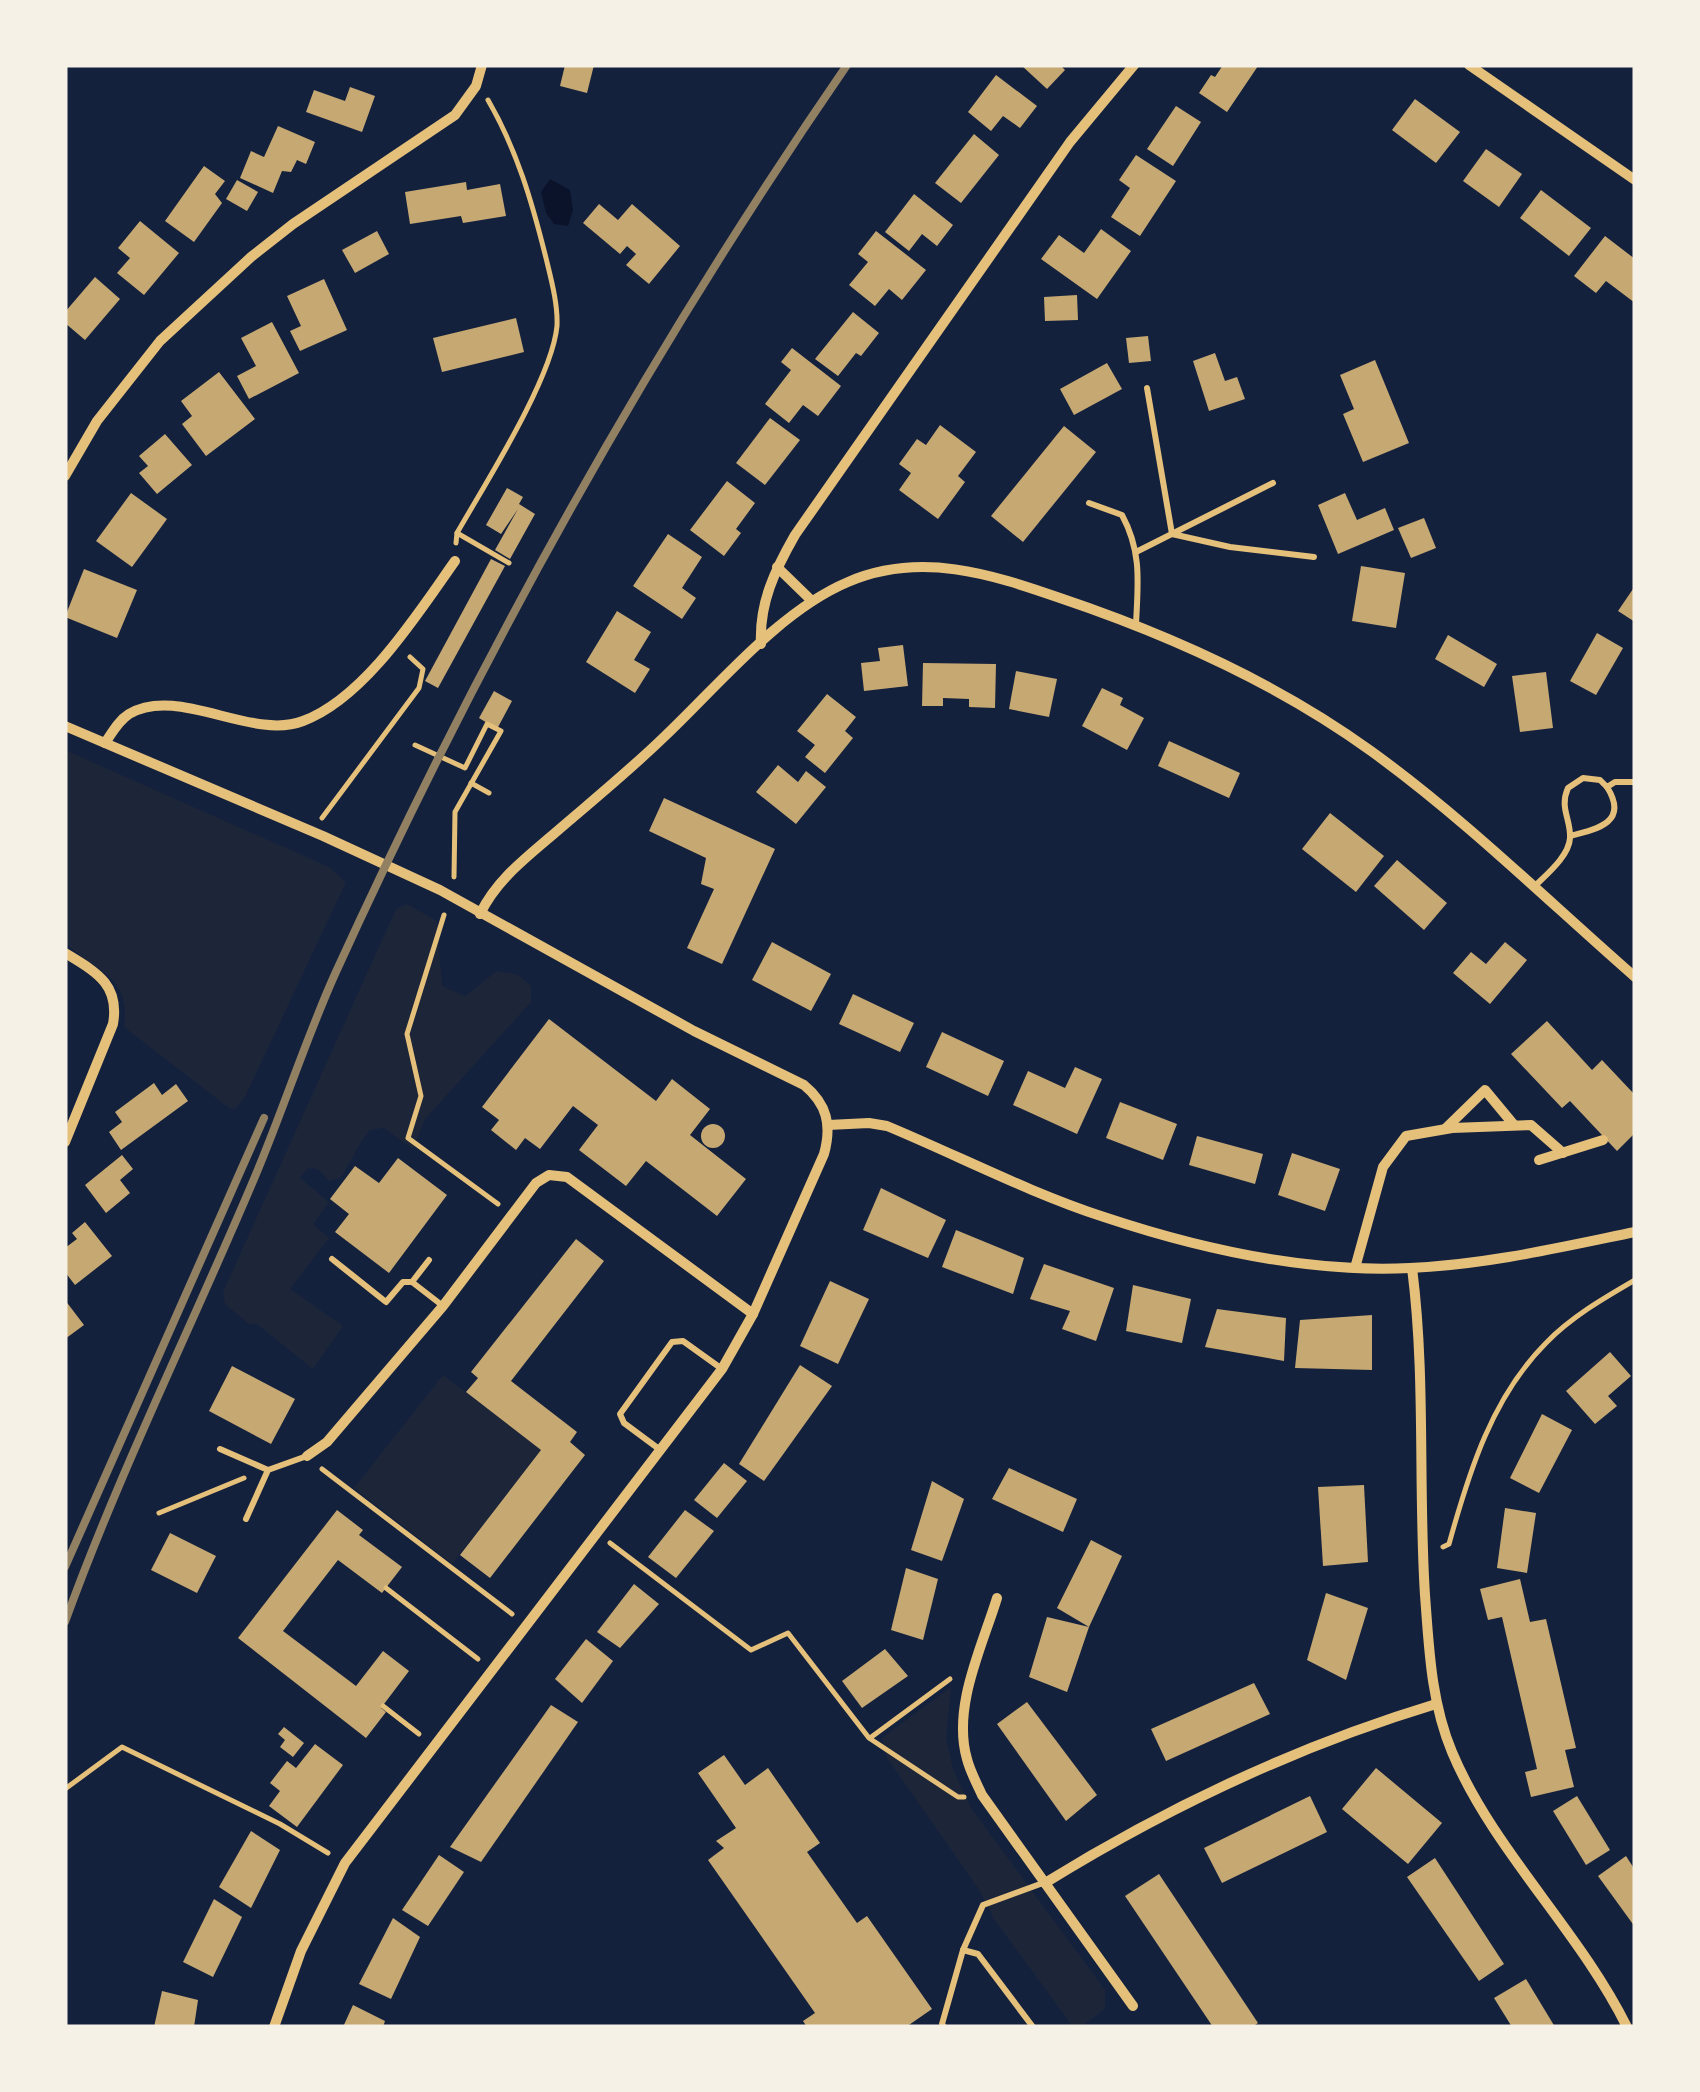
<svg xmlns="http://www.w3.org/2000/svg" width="1700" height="2092" viewBox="0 0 1700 2092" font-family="Literata,serif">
<rect width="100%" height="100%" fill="#14213d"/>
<!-- green -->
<g fill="#1d2539">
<path d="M65,750l264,117 17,15 -101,215 -10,12 -6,-1 -105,-81c7,-54 -29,-53 -59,-85z"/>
<path d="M407,904l30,17 5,65 23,10 32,-25 21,4 13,11v16l-106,117 -12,30 -29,-21 -14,2c-13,14 -18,32 -30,48l-11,3 -11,-12 -10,-1 -8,10 29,24 -16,22 16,14 -39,51 53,37 -30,43 -56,-45h-8l-24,-20 -2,-12 173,-383z"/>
<polygon points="443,1375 541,1450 452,1564 354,1488"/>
<polygon points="951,1687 946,1738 953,1769 971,1808 1105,1990 1105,2009 1081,2027 1073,2027 994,1919 980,1891 887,1758 882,1738"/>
</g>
<!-- water -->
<polygon fill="#0b132b" points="550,179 570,190 573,210 568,226 554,224 546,213 541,192"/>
<!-- building -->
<g fill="#c6a872">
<polygon points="565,65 594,65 587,93 560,86"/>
<polygon points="1021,65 1060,65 1065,70 1047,89"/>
<polygon points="1223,65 1258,66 1227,112 1199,93 1211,75 1215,77"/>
<polygon points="996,75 1037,106 1020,128 1003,116 991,131 968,112"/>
<polygon points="350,87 375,96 362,132 306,112 314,90 345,101"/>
<polygon points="1415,99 1460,132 1436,163 1392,130"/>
<polygon points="1176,106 1201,122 1173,166 1147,149"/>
<polygon points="278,126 315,142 306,164 297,160 291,172 282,171 273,193 240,178 251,151 264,157"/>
<polygon points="974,134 999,155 961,203 935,183"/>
<polygon points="1486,149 1522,174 1499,207 1463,181"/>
<polygon points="1136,155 1176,181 1140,236 1111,217 1130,188 1119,180"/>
<polygon points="204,166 225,181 215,194 222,203 194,242 165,221"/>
<polygon points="237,180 258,192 247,211 226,199"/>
<polygon points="466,182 467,190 500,184 506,216 463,223 461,216 410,224 405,192"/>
<polygon points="1541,190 1591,228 1569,256 1520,218"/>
<polygon points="914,194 953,225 937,246 922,234 909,251 885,232"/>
<polygon points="599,204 618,220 632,204 680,246 649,284 626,265 636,254 627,246 620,254 583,223"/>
<polygon points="140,221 179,253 144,295 117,273 130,258 118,248"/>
<polygon points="1101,229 1131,251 1097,299 1041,259 1059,235 1084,253"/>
<polygon points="377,231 389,254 355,273 342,250"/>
<polygon points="876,231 926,270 902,300 889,289 875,306 849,285 868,262 858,254"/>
<polygon points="1605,236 1635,259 1635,303 1606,281 1596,293 1574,276"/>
<polygon points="95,277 120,299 85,340 65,323 65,312"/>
<polygon points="324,279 347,330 300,351 290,331 301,326 287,296"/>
<polygon points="1077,295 1078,320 1045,321 1044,297"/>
<polygon points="853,312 879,333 861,356 856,353 838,376 815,359"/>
<polygon points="516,318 524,352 442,372 433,338"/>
<polygon points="272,322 299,373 249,399 237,376 256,366 241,338"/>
<polygon points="1148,336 1151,361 1129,363 1126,338"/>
<polygon points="792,348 841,386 818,416 803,405 789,423 765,404 791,370 781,362"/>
<polygon points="1215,353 1225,381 1237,377 1245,399 1209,411 1193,361"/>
<polygon points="1375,360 1409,443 1363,462 1343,414 1354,409 1340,375"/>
<polygon points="1107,363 1122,389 1074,415 1060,389"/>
<polygon points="219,372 255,419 206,456 182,424 192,416 181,401"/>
<polygon points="770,418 800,440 765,485 736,463"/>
<polygon points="940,425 976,452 958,476 965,482 938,519 899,490 911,473 899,464 917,439 926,445"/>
<polygon points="1064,426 1096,452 1023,542 991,516"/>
<polygon points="165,434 192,465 157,494 139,473 148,466 139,456"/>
<polygon points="727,481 755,503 736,529 741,533 724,556 690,530"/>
<polygon points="507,488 523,497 519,504 535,514 510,559 495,550 518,509 501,534 486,525"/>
<polygon points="131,493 167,519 132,567 96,541"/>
<polygon points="1345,493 1357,520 1385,508 1394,530 1338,554 1318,505"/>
<polygon points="1424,518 1436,548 1411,558 1398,528"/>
<polygon points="668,534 702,557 682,588 696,598 682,619 633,586"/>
<polygon points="491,559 505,566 438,688 425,681"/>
<polygon points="1361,566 1405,573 1396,628 1352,621"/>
<polygon points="84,569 137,590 117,638 65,617"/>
<polygon points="1635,586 1635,622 1618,611"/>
<polygon points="617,611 651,632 634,660 650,669 635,693 586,662"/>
<polygon points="1597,633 1623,648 1596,695 1570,681"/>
<polygon points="1448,635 1497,664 1484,687 1435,659"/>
<polygon points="903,645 908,686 864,691 861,663 880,661 878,648"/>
<polygon points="923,663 996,664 995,708 969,707 969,699 943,698 943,706 922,706"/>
<polygon points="1016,671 1057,679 1049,717 1009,709"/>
<polygon points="1546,672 1553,728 1520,732 1512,676"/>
<polygon points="1102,688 1123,698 1120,705 1144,718 1127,750 1082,726"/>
<polygon points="494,691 512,701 497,729 479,718"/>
<polygon points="827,694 856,717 845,731 853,738 825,773 805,757 815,745 797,731"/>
<polygon points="1169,741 1240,773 1229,798 1158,766"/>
<polygon points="778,765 798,782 806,771 826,787 796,824 756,792"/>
<polygon points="664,798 775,849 722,964 687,948 714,889 701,884 706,858 649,831"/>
<polygon points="1330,813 1384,856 1356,892 1302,849"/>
<polygon points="1397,860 1447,903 1424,930 1374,886"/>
<polygon points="772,942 831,974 811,1011 752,980"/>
<polygon points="1505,942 1527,960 1490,1004 1453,973 1471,952 1486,964"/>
<polygon points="853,994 914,1023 900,1052 839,1024"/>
<polygon points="549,1019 656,1101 672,1079 710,1109 690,1135 746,1179 717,1216 646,1161 626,1186 579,1150 598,1125 573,1106 540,1149 525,1138 516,1150 491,1130 499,1120 482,1107"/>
<polygon points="1547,1021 1592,1070 1602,1060 1635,1095 1635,1133 1617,1151 1570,1101 1562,1108 1511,1054"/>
<polygon points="942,1032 1004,1061 988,1096 926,1067"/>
<polygon points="1075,1067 1102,1079 1077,1134 1013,1105 1028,1071 1065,1088"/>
<polygon points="154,1083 162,1095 176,1084 188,1101 121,1150 109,1132 122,1122 115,1112"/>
<polygon points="1120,1102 1177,1124 1163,1160 1106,1138"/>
<circle cx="713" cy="1136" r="12"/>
<polygon points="1197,1136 1263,1154 1255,1184 1189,1165"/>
<polygon points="1292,1153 1340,1169 1325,1211 1278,1195"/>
<polygon points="122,1155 133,1169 120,1180 130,1193 106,1213 85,1185"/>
<polygon points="398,1158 447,1195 389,1273 335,1232 349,1214 330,1199 355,1166 379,1183"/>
<polygon points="881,1188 946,1220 928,1258 863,1230"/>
<polygon points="85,1222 112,1256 75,1285 65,1272 65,1248 77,1239 72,1233"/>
<polygon points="956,1230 1024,1258 1013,1294 942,1267"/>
<polygon points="576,1239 604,1261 511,1381 577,1432 570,1442 585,1455 490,1578 460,1555 541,1450 466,1392 478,1378 471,1372"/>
<polygon points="1044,1264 1114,1288 1096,1341 1062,1329 1070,1311 1030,1299"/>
<polygon points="830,1281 869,1299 838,1364 800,1346"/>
<polygon points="1133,1285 1191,1299 1182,1343 1126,1331"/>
<polygon points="65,1300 84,1325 65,1339"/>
<polygon points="1217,1309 1286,1318 1284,1361 1205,1347"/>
<polygon points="1372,1315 1372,1370 1295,1368 1300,1320"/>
<polygon points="1610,1352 1631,1376 1608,1396 1617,1406 1595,1424 1566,1391"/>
<polygon points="800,1365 832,1386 764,1481 739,1464"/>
<polygon points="232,1366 295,1399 271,1444 209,1411"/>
<polygon points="1542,1414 1572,1430 1539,1493 1510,1478"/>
<polygon points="724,1463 747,1481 717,1518 694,1500"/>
<polygon points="1009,1468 1077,1499 1063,1532 992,1499"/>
<polygon points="932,1481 964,1499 942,1561 911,1550"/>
<polygon points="1364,1485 1368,1562 1323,1566 1318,1487"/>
<polygon points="1505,1508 1536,1513 1527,1573 1497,1568"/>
<polygon points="337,1510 363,1530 359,1535 402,1567 382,1593 338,1560 283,1631 356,1686 383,1651 409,1671 381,1708 386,1712 366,1738 238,1638"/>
<polygon points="685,1510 714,1531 676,1578 648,1557"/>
<polygon points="170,1533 216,1556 197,1593 151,1570"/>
<polygon points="1091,1540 1122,1556 1089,1627 1067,1692 1029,1677 1047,1617 1089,1627 1057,1608"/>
<polygon points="906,1568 938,1579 923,1640 891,1630"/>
<polygon points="1520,1579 1530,1622 1546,1619 1576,1748 1565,1750 1574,1787 1531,1797 1525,1772 1537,1769 1502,1617 1488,1620 1480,1589"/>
<polygon points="634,1584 659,1604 620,1648 597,1632"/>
<polygon points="1326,1593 1368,1608 1346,1680 1307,1660"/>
<polygon points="586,1639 613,1661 582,1703 555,1679"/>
<polygon points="885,1649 908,1676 862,1708 842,1681"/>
<polygon points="1254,1683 1270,1714 1166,1761 1151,1729"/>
<polygon points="1027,1702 1097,1795 1066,1821 997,1724"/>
<polygon points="551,1705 578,1722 481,1862 450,1847"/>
<polygon points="284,1727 304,1743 293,1757 280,1747 285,1740 278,1734"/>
<polygon points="315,1744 343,1765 297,1827 269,1806 280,1791 270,1783 287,1761 296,1768"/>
<polygon points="724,1755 745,1785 768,1768 820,1843 807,1852 857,1923 867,1916 932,2009 906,2027 807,2027 803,2021 815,2013 708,1860 724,1848 716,1841 736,1828 698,1773"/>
<polygon points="1376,1768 1442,1823 1408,1864 1342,1809"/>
<polygon points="1310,1796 1327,1832 1222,1883 1204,1848"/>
<polygon points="1577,1796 1610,1850 1586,1865 1553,1811"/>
<polygon points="251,1831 280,1850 251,1908 219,1887"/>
<polygon points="439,1855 464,1872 428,1926 402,1910"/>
<polygon points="1626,1856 1635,1870 1635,1927 1598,1876"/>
<polygon points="1435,1858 1504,1964 1479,1981 1407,1877"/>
<polygon points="1159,1874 1258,2023 1252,2027 1213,2027 1125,1896"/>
<polygon points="214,1899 242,1917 213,1977 183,1962"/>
<polygon points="393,1918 420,1937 391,1999 359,1984"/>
<polygon points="1526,1979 1555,2027 1512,2027 1494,1998"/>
<polygon points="162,1991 198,2000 194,2027 154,2027"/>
<polygon points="353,2005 385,2021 383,2027 343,2027"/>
</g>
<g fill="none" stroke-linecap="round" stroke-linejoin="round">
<!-- path -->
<g stroke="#e5c07b" stroke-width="5">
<polyline points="457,533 509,563"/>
<path d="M456,543l1,-10c28,-49 95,-154 100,-207 1,-22 -6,-47 -11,-68 -14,-56 -29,-108 -58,-158"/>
<polyline points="415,745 465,768 487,724 501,731 455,812 454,877"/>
<polyline points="471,783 489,793"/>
<polyline points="322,818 419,688 423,669 410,657"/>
<polyline points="444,915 407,1034 421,1096 408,1138 498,1204"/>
<polyline points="322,1469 512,1614"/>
<polyline points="159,1513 244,1478"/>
<polyline points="610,1543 751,1650 788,1633 869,1738 958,1797 964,1797"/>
<path d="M1443,1547l6,-3c20,-72 43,-147 97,-201 25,-26 58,-45 89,-63"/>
<polyline points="386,1588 478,1659"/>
<polyline points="383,1706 419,1734"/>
<polyline points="870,1738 950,1679"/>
<polyline points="65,1789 122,1747 280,1824 328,1853"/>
</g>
<!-- service -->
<g stroke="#e5c07b" stroke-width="6">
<polyline points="1147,388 1172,534 1230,547 1314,557"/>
<path d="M1089,503l33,12c20,37 16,68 14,109"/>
<polyline points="1136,552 1273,483"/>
<path d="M1570,836c28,-7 59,-14 37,-49"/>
<path d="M1535,886c12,-12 34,-30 35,-48 1,-19 -11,-30 -2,-50l15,-10 17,2 7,7 8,-5h20"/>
<polyline points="332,1259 386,1302 403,1282 412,1282"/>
<polyline points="429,1260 412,1282 443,1306"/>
<polyline points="220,1449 268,1470"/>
<polyline points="659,1449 624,1423 620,1414 672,1342 683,1341 722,1369"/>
<polyline points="246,1519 268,1470 307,1456"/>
<polyline points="963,1950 978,1954 1033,2027"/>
<polyline points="944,2027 942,2024 963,1950 983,1905 1043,1883"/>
</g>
<!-- minor -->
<g stroke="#e5c07b" stroke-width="10">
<polyline points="1469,65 1635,180"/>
<polyline points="65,476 97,421 160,341 251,257 293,224 455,115 476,86 482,65"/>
<polyline points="777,567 812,601"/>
<path d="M761,644c-2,-41 14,-74 34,-109l275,-393 64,-77"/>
<path d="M65,726l258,110 117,54 254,141 110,54c23,19 28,40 20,69l-71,160 -31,55 -377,494 -44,88 -27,76"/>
<path d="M105,743c7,-10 13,-22 24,-29 49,-29 123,27 174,7 62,-23 115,-108 152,-160"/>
<path d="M480,914c17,-35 47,-57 76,-82 36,-31 74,-62 108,-95 54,-51 115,-126 184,-155 72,-31 143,-8 212,16 110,37 217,85 311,153 94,68 177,150 264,226"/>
<path d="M65,953c31,19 55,31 48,71l-48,118"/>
<path d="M828,1125l41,-2 18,3c72,30 143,67 217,91 96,32 204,56 306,51 75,-3 152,-21 225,-36"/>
<polyline points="1446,1128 1485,1090 1514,1125"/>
<polyline points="1539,1160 1603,1140"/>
<polyline points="1355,1268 1383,1167 1406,1136 1452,1128 1531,1125 1563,1153"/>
<path d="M1412,1268c14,108 6,219 13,327 4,53 6,107 27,157 41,98 127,178 175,275"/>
<polyline points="307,1456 327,1442 443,1306 536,1183 549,1175 567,1177 753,1314"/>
<path d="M997,1598c-15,49 -45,109 -30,161 3,12 10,25 15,36l151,211"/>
<path d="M1045,1883c123,-76 252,-137 391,-179"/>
</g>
<!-- rail -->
<g stroke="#918062" stroke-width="8">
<polyline points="65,1567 264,1118"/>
<path d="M65,1622c54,-149 124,-290 186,-436 30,-69 53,-143 84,-212 144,-316 315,-623 512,-909"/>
</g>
</g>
<!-- border -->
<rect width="1700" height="2092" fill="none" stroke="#f6f1e7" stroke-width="135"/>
</svg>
